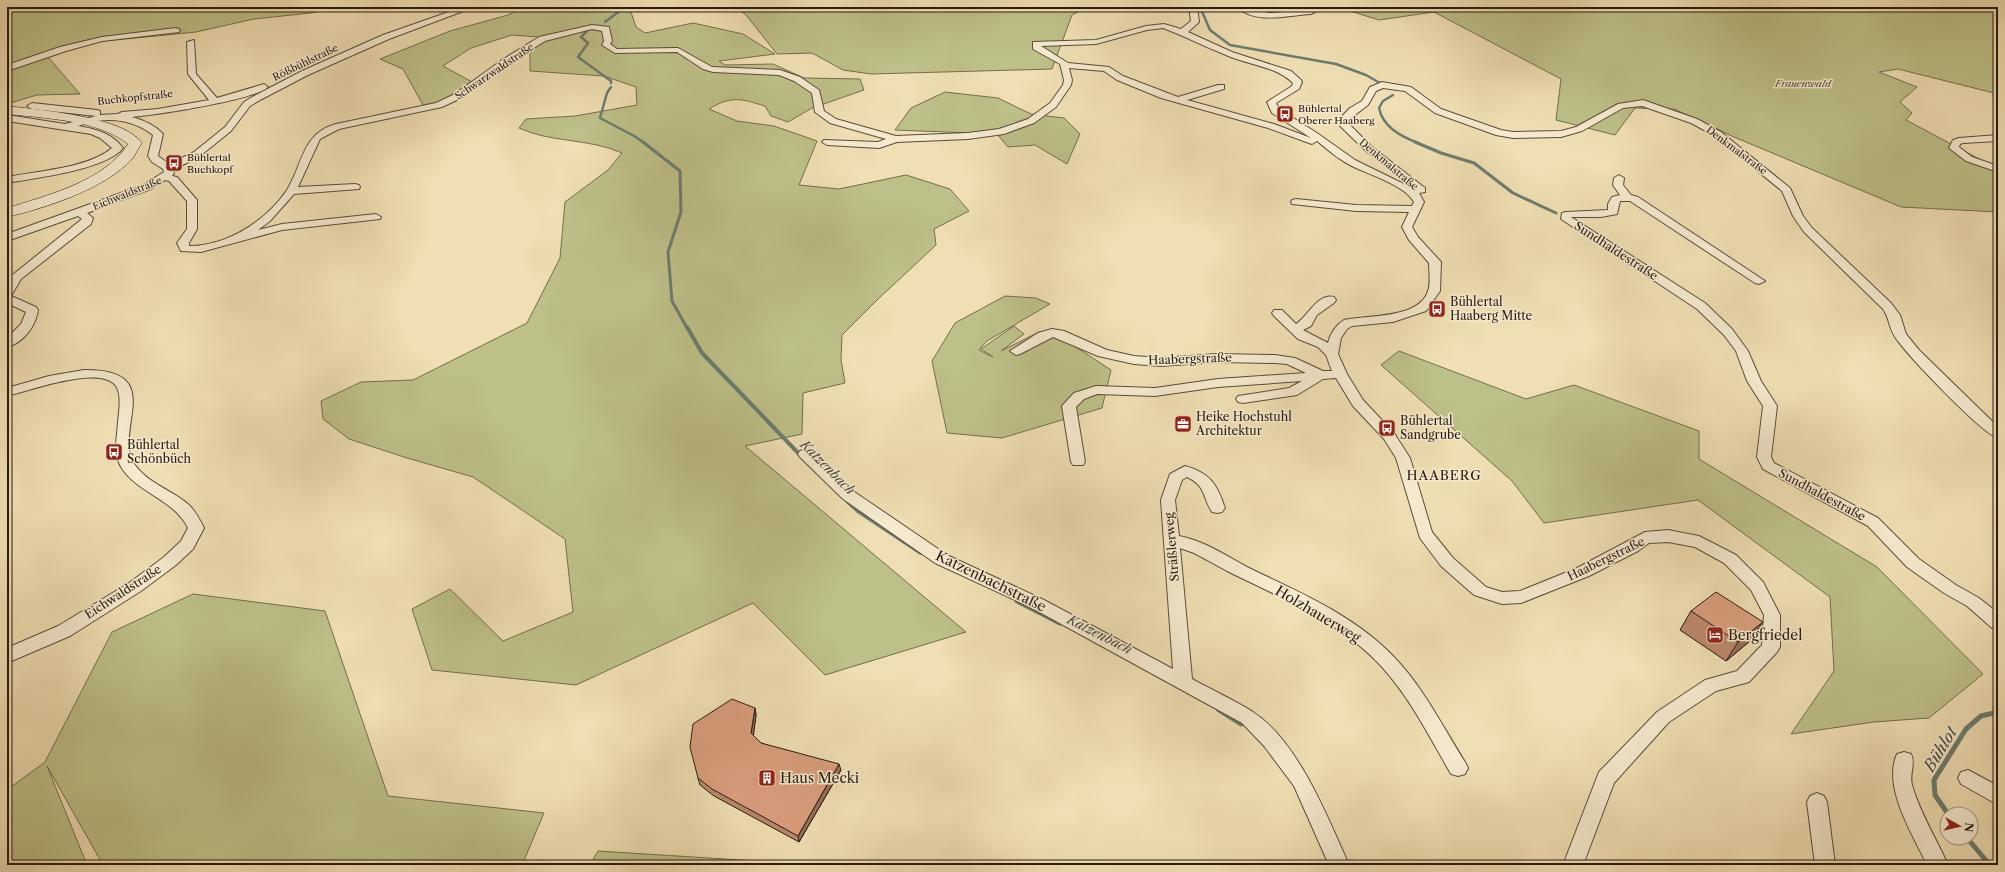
<svg xmlns="http://www.w3.org/2000/svg" width="2005" height="872" viewBox="0 0 2005 872" font-family="'Libre Caslon Text',serif">
<rect width="100%" height="100%" fill="#f0dfb4"/>
<filter id="stains"><feTurbulence type="fractalNoise" baseFrequency=".005" numOctaves="4"/><feColorMatrix values="0 0 0 0 .2 0 0 0 0 .09 0 0 0 0 .02 0 0 0 .5 -.17"/></filter>
<radialGradient id="worn" r=".72"><stop offset=".6" stop-color="#630" stop-opacity="0"/><stop offset="1" stop-color="#630" stop-opacity=".3"/></radialGradient>
<!-- green -->
<g fill="#bec089" stroke="#736e4e">
<polygon points="7,7 335,7 311,13 254,19 196,32 84,43 48,57 80,94 37,95 7,104"/>
<path d="M524,7h109l-3,2 6,18 9,6 48,-10 50,11 32,20 -56,7 6,4 48,-1 31,14 56,1 4,11 -52,18 -24,14 -17,-6 -6,-10c-24,-7 -33,-11 -56,3l28,12 37,5 43,15 -18,44 40,4 67,-14 44,14 19,22 -35,18 2,16 -60,56 -34,34 -1,25 4,23 -42,10 -1,41 -57,12 221,186 -141,43 -72,-72 -177,82 -144,-15 -20,-61 38,-20 53,52 70,-29 -8,-73 -92,-62 -66,-19 -58,-19 -26,-20 -2,-18 40,-19 52,-2 114,-57 33,-65 5,-56 43,-32 14,-17c-33,-15 -71,-10 -103,-25l7,-9 49,-3 62,-11 -1,-18 -32,-11 -74,-5v-20l8,-14 -26,-2 -41,13 -28,18 33,18 -14,14 -39,7 -20,-36 -23,-10 70,-28 58,-16z"/>
<polygon points="735,7 1087,7 1072,15 1052,69 871,74 843,70 812,53 777,54 746,15"/>
<polygon points="1357,7 1998,7 1998,94 1898,69 1879,72 1917,87 1900,102 1912,113 1906,120 1998,169 1998,212 1901,207 1734,137 1674,109 1635,108 1615,135 1556,120 1561,79 1434,12 1379,20 1347,10"/>
<polygon points="945,92 998,98 1031,114 1064,118 1080,134 1067,164 1035,145 1008,147 997,134 895,130 911,108"/>
<polygon points="1005,296 1036,298 1050,304 987,341 979,350 993,357 981,349 1014,326 1024,334 1001,351 1039,332 1059,336 1111,370 1102,408 1002,438 947,433 932,361 955,323"/>
<polygon points="1399,351 1526,399 1574,385 1699,431 1699,459 1877,567 1983,674 1929,718 1874,722 1791,734 1834,671 1830,597 1698,500 1544,523 1512,481 1381,365"/>
<polygon points="193,594 325,611 388,796 544,813 522,865 103,865 47,766 87,865 7,865 7,790 45,762 112,632"/>
<polygon points="598,851 820,865 590,865"/>
</g>
<g fill="none" stroke-linecap="round" stroke-linejoin="round">
<!-- stream-far3 -->
<g stroke="#6c7c6f" stroke-width="2.5">
<polyline points="1200,7 1210,30 1230,45 1336,64 1366,75 1380,83"/>
<polyline points="605,22 625,7"/>
<polyline points="587,31 581,37 588,43 578,57 611,81 611,83"/>
<polyline points="611,87 607,93 600,118 636,137 644,143"/>
<path d="M1393,95l-10,6 -4,7c4,19 21,28 39,35"/>
</g>
<!-- stream-far2 -->
<g stroke="#6c7c6f" stroke-width="3">
<polyline points="643,142 680,171 681,212 668,252 672,301 687,328"/>
<polyline points="1415,142 1441,153 1474,163 1513,193 1556,213"/>
</g>
<!-- stream-far1 -->
<g stroke="#6c7c6f" stroke-width="4">
<polyline points="687,327 702,353 802,457"/>
<polyline points="848,502 858,511 921,553"/>
</g>
<!-- stream -->
<g stroke="#6c7c6f" stroke-width="5">
<polyline points="1017,601 1060,623"/>
<polyline points="1219,710 1241,724"/>
<polyline points="1948,814 1935,795 1934,780 1966,729 1981,716 1998,712"/>
<polyline points="1967,838 1990,865"/>
</g>
<defs>
<g id="street">
<path d="M463,7h11l-85,32 -81,36 -48,25 -10,6 -19,25 -31,25 -27,14 1,3 -2,3 5,1 20,23v29l-8,14v3c38,0 77,-25 98,-56 16,-26 15,-57 49,-66l100,-21 19,-9 47,-34 37,-23 53,-12 17,2 3,14 -2,3 7,5 61,-1 34,19 68,3 20,7 19,13 5,21 12,8 60,17 72,-3 31,-4 29,-10 22,-16 13,-18 1,-5 -4,-16 -27,-15v-7l63,-2 50,-14 18,-2 17,5 10,-8 -2,-14h8l2,15 -11,10 44,20 59,19 10,9 1,2 -3,7 -23,14 3,6 38,24 38,27 61,30 -50,-39 -26,-25 3,-11 7,-7 12,-7 8,-14 12,-5 29,5 30,22 60,21 12,2 48,-1 15,-4 42,-23 25,-4 54,19 24,13 69,56 13,28 9,12 79,75 9,12 6,19 13,16 79,77v11c-16,-4 -92,-84 -103,-101 -6,-9 -6,-20 -12,-28l-79,-77 -11,-16 -11,-25 -67,-55 -24,-13 -49,-17 -19,2 -41,23 -21,6 -48,1 -17,-3 -61,-22 -30,-22 -22,-3 -7,3 -8,14 -17,13 -1,7 22,22 53,41v4l-6,1 5,9 -12,25 6,10 23,25 -1,29 -14,20 -33,11 -41,4 -5,3 -6,9 -3,16 9,20 16,26 31,33 16,25 22,74 21,26 33,29 16,5 18,-1 57,-23 68,-36 23,-2 31,6 37,19 27,27 17,33v32l-3,5 -28,30 -33,9 -47,31 -55,61 -31,82h-20l36,-93 58,-60 48,-32 32,-9 25,-26 2,-30 -13,-25 -27,-27 -29,-16 -27,-5 -19,1 -11,8 -49,25 -68,27 -19,1 -28,-9 -33,-29 -21,-28 -24,-80 -12,-19 -31,-33 -17,-28 -13,1 -26,16 -54,8 -5,-1 -2,-3 2,-3 51,-8 13,-7 -84,6 -63,9 -58,-2 -13,5 -8,8 9,55 -2,3h-10l-2,-3 -9,-56 12,-13 22,-7 59,2 63,-9 88,-6 -19,-9 -12,-1 -58,-1 -56,4 -27,-2 -36,-8 -45,-19 -33,17 -4,1 -6,-4 28,-18 14,-4 12,2 43,19 27,6 27,2 56,-4 58,1 20,3 28,13h9l-6,-16 -8,-8 -20,-8 -24,-23 -2,-3 2,-3h8l14,14c11,-6 21,-31 38,-27l2,3 -2,3 -17,12 -6,11 -8,4 25,13c2,-9 8,-18 16,-23 23,-5 75,-1 84,-29 3,-8 1,-20 1,-28l-20,-23 -7,-13 7,-15 -53,-1 -64,-7 -1,-2 1,-2 4,-1 60,6 56,1 2,-4c-9,-17 -47,-28 -64,-37 -12,-6 -23,-16 -33,-24l-5,3 -3,-1 -41,-15 -107,-30 -44,-18 -13,-9 -35,-3 3,12 -1,5 -15,22 -22,16 -30,11 -36,5 -71,3 -18,6 -52,-3 -5,-3 2,-2 54,2 8,-3 -56,-16 -15,-11 -3,-19 -18,-12 -15,-6 -66,-3 -10,-3 -26,-17 -62,1 -13,-8 2,-4 -2,-10 -10,-2 -47,12 -37,23 -47,34 -19,9 -103,22 -19,10 -22,48 57,-3 4,1 1,2 -1,2 -65,5 -24,27 -12,9 24,-6 94,-10 5,3 -1,2 -98,11 -81,22 -20,-1 -4,-8 10,-14v-28l-18,-20 -4,-1 -14,9 -64,24 6,5 -2,6 -70,55 -10,17 25,11 2,3c-2,16 -15,33 -31,37v-9l14,-14 5,-12 -19,-9v-20l3,-6 72,-58 -4,-3 -71,25v-7l136,-49 21,-13 -1,-3 -11,-7 -4,-6 5,-21c-22,-17 -49,-19 -75,-9 17,3 34,7 45,22 -17,22 -88,30 -116,35v-6c30,-6 82,-9 105,-29l-12,-10 -9,-4 -84,-13v-6l58,9 31,-8 -64,-7 -5,-3 5,-3 65,7 3,1v4l18,-1 4,-2 36,-3 51,-9 -21,-26 -1,-32 7,-2 2,34 21,24 47,-14 4,3c-13,13 -113,28 -136,30 11,3 23,8 31,17l-5,22 11,8 25,-12 31,-25 19,-25 10,-6 48,-25 81,-36zM1163,28c22,8 42,19 63,27 22,10 50,11 67,28l-1,3 -25,16 5,11 39,25 -37,-14 -87,-24 37,-11v-4h-6l-40,12 -55,-21 -14,-9 -41,-4 -27,-17 55,-2 51,-14z"/>
<path d="M1237,7h10l22,6 42,-3 4,2 -4,2c-23,1 -55,11 -74,-7z"/>
<polygon points="176,28 180,30 179,32 102,41 66,51 7,71 7,65 60,47 102,37"/>
<polygon points="1998,135 1998,141 1963,143 1960,144 1959,147 1972,157 1998,166 1998,172 1966,161 1949,148 1953,140 1959,138"/>
<polygon points="1619,175 1624,178 1623,185 1631,195 1638,197 1765,281 1759,284 1755,283 1630,201 1620,201 1617,214 1601,217 1571,217 1705,303 1732,329 1748,351 1761,381 1777,406 1771,457 1774,463 1878,518 1919,559 1956,585 1979,598 1998,613 1998,629 1992,628 1967,606 1944,593 1907,567 1868,526 1763,469 1757,457 1763,406 1747,381 1736,351 1724,335 1697,309 1561,219 1562,213 1566,212 1608,210 1608,204 1612,197 1620,195 1613,185 1614,178"/>
<path d="M84,370c86,-1 27,62 51,95 14,19 37,25 54,40 7,7 11,15 15,23l-11,21 -17,16 -35,26 -71,45 -63,27v-15l51,-22 71,-43 35,-26 17,-16 7,-13c-14,-29 -50,-34 -67,-61 -8,-14 -4,-29 -3,-45 1,-10 4,-27 -2,-36 -16,-22 -87,5 -109,10v-8l42,-12z"/>
<path d="M805,449l5,2 43,40 94,64 97,45 129,69 -12,-169 9,-26 15,-8c25,7 32,18 40,42l-3,4 -5,1 -5,-1c-10,-16 -6,-26 -25,-35l-5,3 -7,20 4,36c27,5 50,22 74,34 49,23 103,47 141,87 29,30 49,70 71,105l3,6 -3,6 -7,2 -7,-2c-21,-36 -40,-75 -69,-107 -40,-44 -100,-69 -153,-95 -12,-6 -23,-13 -35,-19l-14,-5 12,131c20,11 42,21 61,33 45,29 75,106 96,153h-20l-35,-79 -30,-40 -22,-23 -210,-115 -97,-45 -92,-64 -43,-42 -2,-3 2,-3z"/>
<path d="M1904,752l7,2c5,10 -2,20 1,31 8,28 24,53 36,80h-21c-14,-30 -45,-78 -30,-111z"/>
<polygon points="1968,770 1998,786 1998,805 1961,784 1958,778 1961,772"/>
<polygon points="1817,793 1824,796 1827,802 1835,865 1815,865 1807,802 1810,796"/>
</g>
<path id="secondary" d="M7,106c31,4 116,10 135,37 -4,5 -6,11 -10,16 -27,30 -87,49 -125,58v-9c39,-12 98,-27 121,-64 -29,-24 -85,-26 -121,-30z"/>
</defs>
<!-- street casing -->
<use href="#street" stroke="#5a4c3b" stroke-width="2"/>
<!-- secondary casing -->
<use href="#secondary" stroke="#281b13" stroke-width="1"/>
<!-- street -->
<use href="#street" fill="#f5eace" fill-rule="evenodd"/>
<!-- secondary -->
<use href="#secondary" fill="#f5eace" fill-rule="evenodd"/>
</g>
<!-- wall -->
<g fill="#bb886c" stroke="#281b13">
<polygon points="1691,611 1750,641 1726,661 1680,630"/>
<polygon points="755,708 756,715 753,735 761,743 841,770 799,842 714,796 700,785 698,778"/>
</g>
<!-- shaded-wall -->
<g fill="#996f58" stroke="#281b13">
<polygon points="1763,622 1750,641 1726,661 1738,642"/>
<polygon points="755,708 756,715 753,739 751,733"/>
<polygon points="839,764 841,770 799,842 798,836"/>
</g>
<!-- building -->
<g fill="#da9e7e" stroke="#281b13">
<polygon points="1716,592 1763,622 1738,642 1691,611"/>
<polygon points="732,699 755,708 751,733 761,743 839,764 798,836 712,789 698,778 690,747 693,724"/>
</g>
<!-- icons -->
<defs>
<symbol id="bus-square" viewBox="-11 -11 22 22"><rect x="-9" y="-9" width="18" height="18" rx="4" fill="#8f2418" stroke="#f5eace"/><path d="M-5-6H5V4H4V6H2V4H-2V6H-4V4H-5ZM-3.5-4V0h7V-4ZM-3.5 1.2v1.5H-2V1.2ZM2 1.2v1.5H3.5V1.2Z" fill="#fff"/></symbol>
<symbol id="office-square" viewBox="-11 -11 22 22"><rect x="-9" y="-9" width="18" height="18" rx="4" fill="#8f2418" stroke="#f5eace"/><path d="M-6-3h4V-5.5h4V-3h4V5H-6ZM-1-4.5V-3h2v-1.5ZM-6 0V1H6V0Z" fill="#fff"/></symbol>
<symbol id="hotel-square" viewBox="-11 -11 22 22"><rect x="-9" y="-9" width="18" height="18" rx="4" fill="#8f2418" stroke="#f5eace"/><path d="M-6-4.5h1.5V1H6V5H4.5V3h-9V5H-6ZM-4 0a1.8 1.8 0 1 1 3.6 0ZM.5 0V-2.5h3Q6-2.5 6 0Z" fill="#fff"/></symbol>
<symbol id="building-square" viewBox="-11 -11 22 22"><rect x="-9" y="-9" width="18" height="18" rx="4" fill="#8f2418" stroke="#f5eace"/><path d="M-4-6H4V6H1V3H-1V6H-4ZM-2.5-4.3h1.7v1.8h-1.7ZM.8-4.3h1.7v1.8H.8ZM-2.5-1h1.7V.8h-1.7ZM.8-1h1.7V.8H.8Z" fill="#fff"/></symbol>
</defs>
<g fill-rule="evenodd">
<use href="#bus-square" x="1275" y="104" width="20" height="20"/>
<use href="#bus-square" x="164" y="153" width="20" height="20"/>
<use href="#bus-square" x="1427" y="299" width="20" height="20"/>
<use href="#office-square" x="1173" y="414" width="20" height="20"/>
<use href="#bus-square" x="1377" y="418" width="20" height="20"/>
<use href="#bus-square" x="104" y="442" width="20" height="20"/>
<use href="#hotel-square" x="1705" y="625" width="20" height="20"/>
<use href="#building-square" x="757" y="768" width="20" height="20"/>
</g>
<g text-anchor="middle" stroke-width="3" stroke-linejoin="round" paint-order="stroke">
<!-- far-street labels -->
<g font-size="10" fill="#281b13" stroke="#f5eace">
<text transform="translate(305 62) rotate(-26)" y="4">Rößbühlstraße</text>
<text transform="translate(494 71) rotate(-34)" y="4">Schwarzwaldstraße</text>
<text transform="translate(135 97) rotate(-6)" y="4">Buchkopfstraße</text>
<text transform="translate(1737 150) rotate(37)" y="4">Denkmalstraße</text>
<text transform="translate(1389 164) rotate(40)" y="4">Denkmalstraße</text>
<text transform="translate(127 193) rotate(-22)" y="4">Eichwaldstraße</text>
</g>
<!-- far-park labels -->
<g font-size="10" font-style="italic" fill="#554d36" stroke="#f5eace">
<text x="1803" y="87">Frauenwald</text>
</g>
<!-- far-poi labels -->
<g font-size="10" fill="#281b13" stroke="#f5eace" text-anchor="start">
<text x="1298" y="112">Bühlertal<tspan x="1298" dy="12">Oberer Haaberg</tspan></text>
<text x="187" y="161">Bühlertal<tspan x="187" dy="12">Buchkopf</tspan></text>
</g>
<!-- street labels -->
<g font-size="12" fill="#281b13" stroke="#f5eace">
<text transform="translate(1616 251) rotate(33)" y="4">Sundhaldestraße</text>
<text transform="translate(1190 359) rotate(-2)" y="4">Haabergstraße</text>
<text transform="translate(1822 495) rotate(28)" y="4">Sundhaldestraße</text>
<text transform="translate(1172 547) rotate(-95)" y="4">Sträßlerweg</text>
<text transform="translate(1606 559) rotate(-26)" y="4">Haabergstraße</text>
<text transform="translate(123 592) rotate(-33)" y="4">Eichwaldstraße</text>
</g>
<!-- poi labels -->
<g font-size="12" fill="#281b13" stroke="#f5eace" text-anchor="start">
<text x="1450" y="306">Bühlertal<tspan x="1450" dy="14">Haaberg Mitte</tspan></text>
<text x="1196" y="421">Heike Hochstuhl<tspan x="1196" dy="14">Architektur</tspan></text>
<text x="1400" y="425">Bühlertal<tspan x="1400" dy="14">Sandgrube</tspan></text>
<text x="127" y="449">Bühlertal<tspan x="127" dy="14">Schönbüch</tspan></text>
</g>
<!-- water labels -->
<g font-size="13" font-style="italic" fill="#4a4c41" stroke="#f5eace">
<text transform="translate(828 467) rotate(45)" y="5">Katzenbach</text>
<text transform="translate(1100 634) rotate(27)" y="5">Katzenbach</text>
</g>
<!-- neighbourhood labels -->
<g font-size="13" letter-spacing="1" fill="#281b13" stroke="#f5eace">
<text x="1444" y="480">HAABERG</text>
</g>
<!-- near-street labels -->
<g font-size="14" fill="#281b13" stroke="#f5eace">
<text transform="translate(991 581) rotate(26)" y="5">Katzenbachstraße</text>
<text transform="translate(1318 614) rotate(31)" y="5">Holzhauerweg</text>
</g>
<!-- near-poi labels -->
<g font-size="14" fill="#281b13" stroke="#f5eace" text-anchor="start">
<text x="1728" y="640">Bergfriedel</text>
<text x="780" y="783">Haus Mecki</text>
</g>
<!-- near-water labels -->
<g font-size="16" font-style="italic" fill="#4a4c41" stroke="#f5eace">
<text transform="translate(1940 749) rotate(-59)" y="6">Bühlot</text>
</g>
</g>
<!-- margin -->
<rect width="2005" height="872" fill="none" stroke="#f0dfb4" stroke-width="24"/>
<rect x="8" y="8" width="1989" height="856" fill="none" stroke="#281b13" stroke-width="2"/>
<rect x="12" y="12" width="1981" height="848" fill="none" stroke="#281b13"/>
<!-- north arrow -->
<g transform="translate(1959 826) rotate(98)"><circle r="19" fill="#f5eace" stroke="#a39783"/>
<path d="M0-3L7 15L0 10L-7 15Z" fill="#8f2418"/>
<text y="-6" font-size="11" font-weight="bold" text-anchor="middle" fill="#281b13">N</text>
</g>
<rect width="100%" height="100%" filter="url(#stains)"/>
<rect width="100%" height="100%" fill="url(#worn)"/>
</svg>
